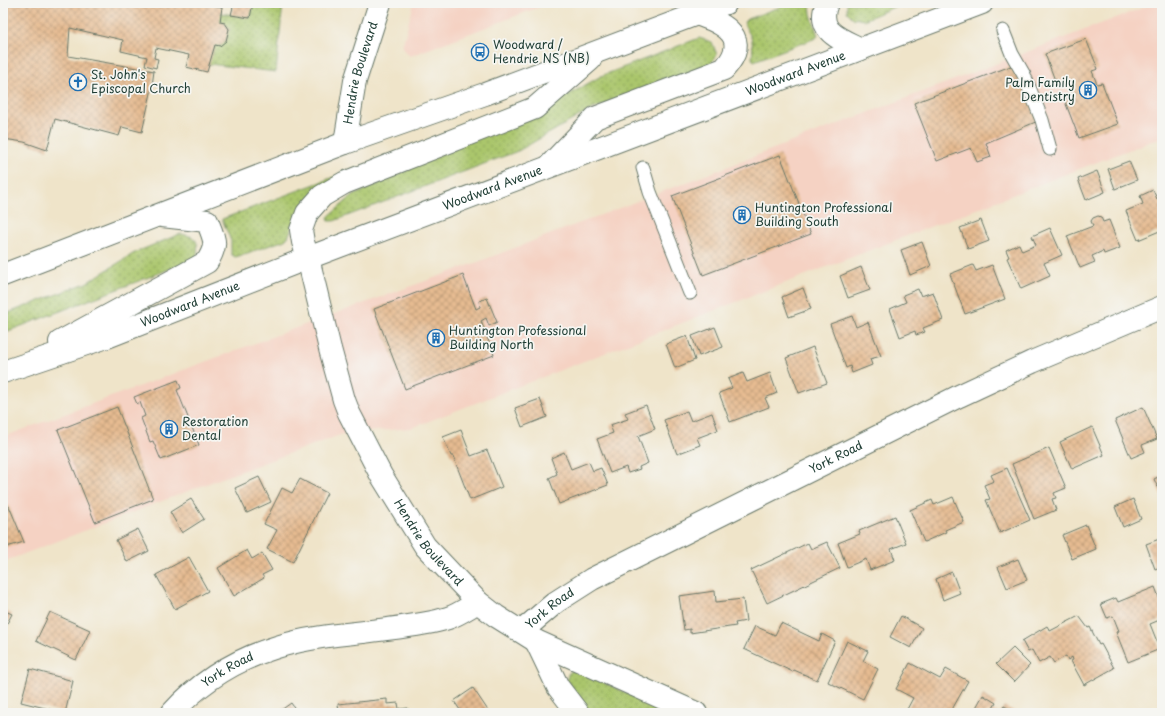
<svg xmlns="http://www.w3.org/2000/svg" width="1165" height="716" viewBox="0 0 1165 716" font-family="'Playpen Sans',sans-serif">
<defs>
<pattern id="grass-dots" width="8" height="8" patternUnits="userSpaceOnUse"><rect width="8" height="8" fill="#aac66c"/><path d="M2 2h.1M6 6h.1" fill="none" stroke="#8aa25a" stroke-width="1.8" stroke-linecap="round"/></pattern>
<pattern id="building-cross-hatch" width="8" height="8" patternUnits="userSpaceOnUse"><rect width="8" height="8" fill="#e6bb91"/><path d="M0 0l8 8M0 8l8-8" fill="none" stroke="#ba9977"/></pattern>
</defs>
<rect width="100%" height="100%" fill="#f6f6f2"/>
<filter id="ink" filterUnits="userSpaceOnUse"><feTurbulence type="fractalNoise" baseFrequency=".025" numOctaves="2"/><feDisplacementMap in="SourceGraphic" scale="8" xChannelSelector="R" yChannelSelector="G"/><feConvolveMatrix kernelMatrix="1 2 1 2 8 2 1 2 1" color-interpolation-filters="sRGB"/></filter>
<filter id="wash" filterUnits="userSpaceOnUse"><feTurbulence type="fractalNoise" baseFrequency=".012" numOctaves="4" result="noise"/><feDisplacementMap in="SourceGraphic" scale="16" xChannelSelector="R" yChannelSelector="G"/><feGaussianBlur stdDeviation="0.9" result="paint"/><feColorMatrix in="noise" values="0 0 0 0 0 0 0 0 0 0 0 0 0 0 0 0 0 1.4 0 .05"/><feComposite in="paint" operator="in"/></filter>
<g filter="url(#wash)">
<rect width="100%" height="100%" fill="#efe4c9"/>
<!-- built -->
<g fill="#f5d2c3">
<polygon points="414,3 550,3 410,56 402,47"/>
<polygon points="1155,3 1162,3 1162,137 411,428 343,434 222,478 3,562 3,437 285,332 478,262"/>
</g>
<!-- grass -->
<g fill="url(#grass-dots)" stroke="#648250">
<polygon points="253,3 283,3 276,72 209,64 215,45 220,46 226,41 229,29 225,23 220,22 221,13 250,18"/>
<path d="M791,3h19l1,11 7,22 -2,2 -62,23 -2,-2c1,-7 1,-15 -1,-22 -2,-5 -6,-9 -7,-15l3,-3z"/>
<polygon points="847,3 903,3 864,20 853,18 847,12"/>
<polygon points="699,38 712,42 717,55 710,65 590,110 518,151 334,221 329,221 328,217 351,197 375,185 478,137 535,114 601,76"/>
<polygon points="355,169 298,213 288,237 285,240 239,256 235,257 231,254 231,241 222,219"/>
<path d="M180,234c15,2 19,5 17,21l-6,6 -188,72v-18l83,-32 50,-31z"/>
<polygon points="576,670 653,705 656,710 655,713 590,713 567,681 568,674 571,671"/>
</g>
<g id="blocks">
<!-- building -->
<g fill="url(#building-cross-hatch)">
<polygon points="6,3 202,3 222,7 220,22 225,23 229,29 226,41 220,46 215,45 207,72 186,67 189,55 156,48 154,58 158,59 156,68 145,65 147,57 121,51 123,40 70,28 68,56 154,71 151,93 142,132 122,127 119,136 55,119 47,150 24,142 3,139 3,15"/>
<polygon points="234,3 253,3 250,18 231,15"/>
<polygon points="1086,39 1098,69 1092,71 1097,84 1102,83 1118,124 1079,138 1064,99 1073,96 1066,79 1056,83 1045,54"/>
<polygon points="1016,64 1038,121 986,143 991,157 977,162 971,148 937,161 914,103"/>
<polygon points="780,155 811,234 703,275 672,196"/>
<polygon points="1129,161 1137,180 1115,189 1108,169"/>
<polygon points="1097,171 1105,192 1086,200 1078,179"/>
<polygon points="1153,190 1157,199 1162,197 1162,230 1138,240 1126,211 1143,204 1140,196"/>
<polygon points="1098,216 1101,217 1103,222 1109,220 1120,248 1104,254 1103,251 1092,256 1095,262 1080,268 1067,236 1093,226 1091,221 1093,218"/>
<polygon points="981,220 989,241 968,249 960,228"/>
<polygon points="1050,228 1062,255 1044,263 1050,276 1021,289 1007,258 1009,257 1006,250 1019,244 1022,251 1036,245 1032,236"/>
<polygon points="922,242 931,266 910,275 901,250"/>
<polygon points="973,265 976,271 992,265 1005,299 965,314 950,274"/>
<polygon points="861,267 870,290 848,298 840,276"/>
<polygon points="463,275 476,309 480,307 479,301 487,298 497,322 489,326 486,318 481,321 494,355 405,389 374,309"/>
<polygon points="803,288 811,309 789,317 782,297"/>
<polygon points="918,289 921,296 933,292 943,320 923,328 925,332 916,335 915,331 900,337 890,309 906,302 903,295"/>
<polygon points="852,316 856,327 868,322 881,356 870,359 872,365 852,373 850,366 846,368 830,324"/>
<polygon points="715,327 723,347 699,356 692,336"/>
<polygon points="687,336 695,360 675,368 666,344"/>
<polygon points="813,347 827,383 799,393 786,358"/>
<polygon points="743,373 747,382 770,373 777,393 765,398 769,407 730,422 719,393 732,388 728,379"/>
<polygon points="178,380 181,388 177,390 199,445 161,460 153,441 150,442 141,418 145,416 140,402 137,404 134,397"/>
<polygon points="540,399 547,417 522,427 515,408"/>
<polygon points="646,405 655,429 638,436 648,463 639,467 640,469 628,473 626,467 610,473 597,439 613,433 610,425 628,419 625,413"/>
<polygon points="117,407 153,499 95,522 58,430"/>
<polygon points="1143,407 1157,439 1142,445 1145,452 1131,458 1115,420"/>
<polygon points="687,411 691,421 712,413 718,430 697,438 700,445 677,454 664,420"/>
<polygon points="1092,427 1104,455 1072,469 1060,442"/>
<polygon points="461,430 471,456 487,450 502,487 470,500 453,456 451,456 443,437"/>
<polygon points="1049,448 1066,488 1054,493 1056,498 1052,499 1056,510 1034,519 1012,464"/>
<polygon points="564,452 571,469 589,462 593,471 601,468 608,485 559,504 549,478 557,474 551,458"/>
<polygon points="1007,468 1030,520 1000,533 986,500 990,499 984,485 994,481 991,475"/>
<polygon points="1162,475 1162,497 1154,479"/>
<polygon points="259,477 271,502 247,513 235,488"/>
<polygon points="300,479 327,493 293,562 267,549 277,530 264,524 282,488 292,493"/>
<polygon points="953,497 964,522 945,530 946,532 924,542 910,510 932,500 934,505"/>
<polygon points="191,499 204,519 182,533 170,512"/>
<polygon points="1133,499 1141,519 1123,527 1115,507"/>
<polygon points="3,504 9,506 24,542 3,548"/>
<polygon points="895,516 906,543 891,549 895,560 870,570 866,559 847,567 838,543 860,534 859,531"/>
<polygon points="1086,525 1096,549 1072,559 1062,535"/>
<polygon points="138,529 149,551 127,562 116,540"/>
<polygon points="1162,538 1162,566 1155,569 1146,544"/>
<polygon points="827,542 840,568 767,603 751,570 808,543 811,549"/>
<polygon points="247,550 252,559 262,553 272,570 262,575 264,578 234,596 218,568"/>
<polygon points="189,557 208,591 175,609 156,575"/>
<polygon points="1018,559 1027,580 1007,588 998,567"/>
<polygon points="952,572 960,593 943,600 936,579"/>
<polygon points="1155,587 1162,605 1162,619 1150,624 1160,649 1128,662 1116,632 1119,631 1113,616 1107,618 1101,604 1116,598 1118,602"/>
<polygon points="715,591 716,602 743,599 746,621 735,623 736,626 690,633 690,629 684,630 679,596"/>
<polygon points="3,610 12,614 3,631"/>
<polygon points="50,612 90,630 76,660 36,641"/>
<polygon points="901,616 922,628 911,648 890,637"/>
<polygon points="1079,616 1088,628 1090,627 1099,645 1101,644 1114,668 1084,685 1071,661 1073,660 1072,657 1068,660 1066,656 1054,663 1050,657 1039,663 1032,650 1028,652 1022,641 1047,626 1050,631"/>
<polygon points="781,623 819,641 822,634 835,641 817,680 794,670 793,672 744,649 755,626 775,635"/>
<polygon points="847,641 868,651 863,661 878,669 863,699 828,682"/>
<polygon points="1013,648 1030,665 1014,682 996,664"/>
<polygon points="910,663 940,679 946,669 968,681 950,713 905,713 913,698 896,689"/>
<polygon points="30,669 73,681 65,713 21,702"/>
<polygon points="473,688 489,712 487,713 462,713 454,701"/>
<polygon points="983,695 996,703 992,710 999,713 973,713"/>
<polygon points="387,699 387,704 398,703 399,709 408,708 408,713 339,713 338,704"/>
<polygon points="291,703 298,713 277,713"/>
<polygon points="1004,706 1018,713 1000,713"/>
</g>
</g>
</g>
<g filter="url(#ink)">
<use href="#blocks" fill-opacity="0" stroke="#687768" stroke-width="1"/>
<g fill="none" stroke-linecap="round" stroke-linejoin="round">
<defs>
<g id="lane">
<polyline points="1003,31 1012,54 1024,75 1042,120 1050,149"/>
<polyline points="643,168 650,192 690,293"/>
</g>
<g id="street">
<path id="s1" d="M345,143l10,-62 25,-78"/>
<path id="s2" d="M308,258l22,91 14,51 5,13 32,62 44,71 53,56 18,14 40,25 160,72"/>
<path id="s3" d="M522,631l34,-29 36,-23 367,-183 73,-34 130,-55"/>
<polyline points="536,641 558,687 578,713"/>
<path id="s4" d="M172,713c28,-31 65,-54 105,-66 28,-9 58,-12 87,-15 26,-4 59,-6 84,-14 10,-3 21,-11 30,-16"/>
</g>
<g id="primary">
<path d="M827,3c-12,29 14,36 34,46"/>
<path d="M551,164l44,-46 129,-49c28,-31 1,-46 -28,-55"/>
<polyline points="308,258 303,242 301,230 307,213 322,196 344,183 535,108 590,60"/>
<polyline points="3,275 345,143 485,94 726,3"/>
<path d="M60,342l147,-80c11,-18 8,-22 0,-41l-45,-5"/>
<path id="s5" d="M3,372l104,-35 201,-79 674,-255"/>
</g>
</defs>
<!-- lane casing -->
<use href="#lane" stroke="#687768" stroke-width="15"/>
<!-- street casing -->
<use href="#street" stroke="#687768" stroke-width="24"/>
<!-- primary casing -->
<use href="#primary" stroke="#687768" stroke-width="24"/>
<!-- lane -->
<use href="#lane" stroke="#fff" stroke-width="13"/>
<!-- street -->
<use href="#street" stroke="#fff" stroke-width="22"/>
<!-- primary -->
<use href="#primary" stroke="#fff" stroke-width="22"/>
</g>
</g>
<!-- icons -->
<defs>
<symbol id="bus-ring" viewBox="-11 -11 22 22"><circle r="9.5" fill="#f6f6f2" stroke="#1f6fb2" stroke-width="1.5"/><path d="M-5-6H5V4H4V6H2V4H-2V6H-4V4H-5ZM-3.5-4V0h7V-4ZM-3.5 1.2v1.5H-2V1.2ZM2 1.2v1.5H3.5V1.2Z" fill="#1f6fb2"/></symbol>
<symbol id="church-ring" viewBox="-11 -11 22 22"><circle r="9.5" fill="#f6f6f2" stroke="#1f6fb2" stroke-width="1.5"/><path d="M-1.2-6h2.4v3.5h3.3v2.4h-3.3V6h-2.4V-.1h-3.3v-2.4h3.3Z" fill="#1f6fb2"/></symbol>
<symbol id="building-ring" viewBox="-11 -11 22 22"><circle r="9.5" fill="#f6f6f2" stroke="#1f6fb2" stroke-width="1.5"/><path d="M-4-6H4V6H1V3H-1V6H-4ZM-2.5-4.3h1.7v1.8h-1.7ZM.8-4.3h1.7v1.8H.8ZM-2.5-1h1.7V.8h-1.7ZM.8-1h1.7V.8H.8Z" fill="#1f6fb2"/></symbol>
</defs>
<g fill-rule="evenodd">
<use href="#bus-ring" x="470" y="42" width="20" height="20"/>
<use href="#church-ring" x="68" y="72" width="20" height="20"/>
<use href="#building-ring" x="1078" y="80" width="20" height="20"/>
<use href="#building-ring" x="732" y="205" width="20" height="20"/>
<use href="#building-ring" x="426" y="328" width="20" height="20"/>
<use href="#building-ring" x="159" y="419" width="20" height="20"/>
</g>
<g text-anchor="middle" stroke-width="3.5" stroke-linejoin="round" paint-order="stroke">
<!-- poi labels -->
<g font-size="12" fill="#1f3d34" stroke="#f6f6f2" text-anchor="start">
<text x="493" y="49">Woodward /<tspan x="493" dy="14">Hendrie NS (NB)</tspan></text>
<text x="91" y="79">St. John's<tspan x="91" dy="14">Episcopal Church</tspan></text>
<text x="1075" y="87" text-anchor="end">Palm Family<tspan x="1075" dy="14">Dentistry</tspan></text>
<text x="755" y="212">Huntington Professional<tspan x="755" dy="14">Building South</tspan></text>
<text x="449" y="335">Huntington Professional<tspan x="449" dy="14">Building North</tspan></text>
<text x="182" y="426">Restoration<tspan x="182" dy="14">Dental</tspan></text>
</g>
<!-- street labels -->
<g font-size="12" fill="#1f3d34" stroke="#f6f6f2">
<text dy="4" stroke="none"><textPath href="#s1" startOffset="72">Hendrie Boulevard</textPath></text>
<text dy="4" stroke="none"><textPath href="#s5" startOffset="847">Woodward Avenue</textPath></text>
<text dy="4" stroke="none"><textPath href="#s5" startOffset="523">Woodward Avenue</textPath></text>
<text dy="4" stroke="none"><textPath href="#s5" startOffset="199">Woodward Avenue</textPath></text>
<text dy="4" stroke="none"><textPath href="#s3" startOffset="360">York Road</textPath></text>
<text dy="4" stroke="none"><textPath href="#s2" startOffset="313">Hendrie Boulevard</textPath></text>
<text dy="4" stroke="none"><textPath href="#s3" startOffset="36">York Road</textPath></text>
<text dy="4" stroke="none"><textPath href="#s4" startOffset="71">York Road</textPath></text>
</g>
</g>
<!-- margin -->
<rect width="1165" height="716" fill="none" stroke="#f6f6f2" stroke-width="16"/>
</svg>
